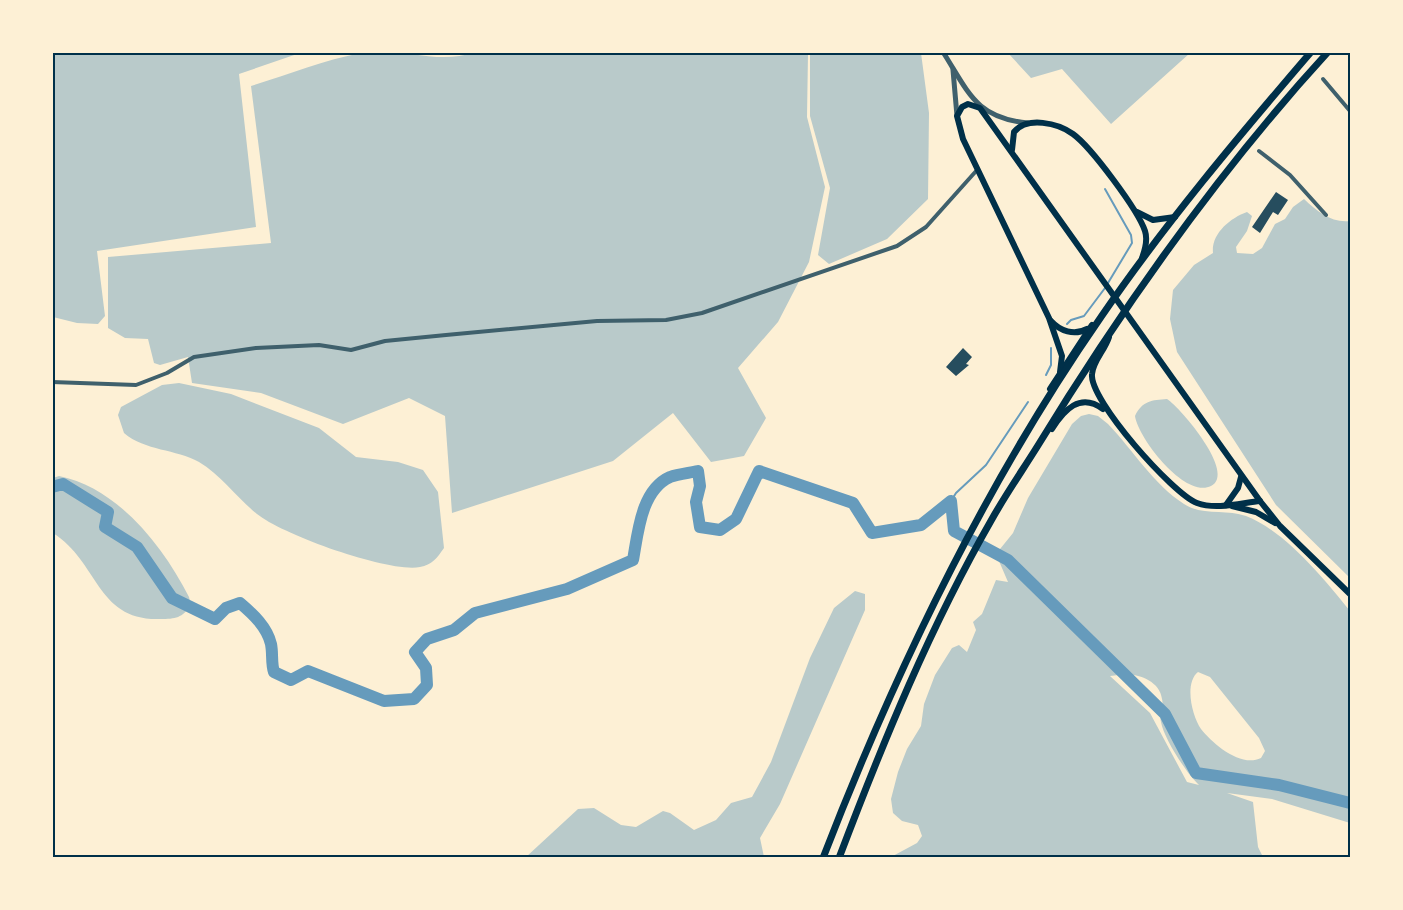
<svg xmlns="http://www.w3.org/2000/svg" width="1403" height="910" viewBox="0 0 1403 910" font-family="'Fira Sans Condensed',sans-serif">
<rect width="100%" height="100%" fill="#fdf0d5"/>
<!-- green -->
<g fill="#b9caca" fill-rule="evenodd">
<path d="M474,52l334,1 -1,64 18,70 -16,75 -31,60 -40,46 28,50 -22,38 -33,6 -38,-49 -60,48 -161,52 -7,-97 -36,-18 -66,26 -82,-31 -69,-10 -4,-26 -28,8 -6,-2 -6,-24 -23,-1 -17,-10v-71l163,-14 -20,-157c36,-11 73,-26 110,-33 38,-7 78,13 113,-1z"/>
<polygon points="52,53 300,53 239,74 256,227 97,251 105,316 98,324 77,323 53,317"/>
<polygon points="810,53 921,53 929,113 928,199 887,239 829,264 818,255 830,188 810,116"/>
<polygon points="1008,53 1190,53 1111,124 1062,69 1031,78"/>
<path d="M1304,199c14,13 27,24 46,22v357l-74,-73 -99,-153 -7,-33 3,-29 21,-25 19,-12c-2,-19 17,-35 34,-41l5,4 -5,15 -11,16 1,6 16,1 9,-6 13,-24 10,-5 8,-12z"/>
<path d="M179,383l52,11 88,34 37,29 42,5 25,8 15,22 6,56c-7,10 -12,17 -24,19 -31,6 -137,-32 -163,-53 -20,-16 -35,-38 -58,-52 -23,-13 -54,-11 -75,-29l-6,-18 3,-8 41,-22z"/>
<path d="M1167,399c14,9 70,75 44,87 -26,13 -73,-48 -76,-70 7,-15 17,-16 32,-17z"/>
<path d="M1089,414l9,2 10,8c25,26 45,60 76,80 18,12 42,5 62,12 39,15 79,64 104,95v212l-78,-24 -45,-6 26,9 5,45 5,10h-372l26,-14 5,-7 -4,-11 -16,-4 -9,-8 -2,-14 7,-27 9,-23 14,-23 3,-22 11,-29 17,-27 7,-3 8,7 9,-22 -3,-8 9,-8 14,-34 12,2 -12,-28 17,-21 15,-35 44,-74 9,-8zM1198,672l12,5 49,61 6,13 -4,7c-20,10 -48,-14 -60,-29 -9,-13 -17,-46 -3,-57zM1127,674c14,1 33,8 35,25 2,7 -3,16 -1,23 3,17 26,52 38,63l-12,-3 -37,-69 -40,-37z"/>
<path d="M59,476c59,12 104,70 130,121l2,8c-9,13 -15,14 -31,14 -64,2 -61,-57 -107,-86v-55z"/>
<polygon points="855,591 865,594 865,610 780,804 760,838 764,857 526,857 578,809 594,808 621,825 636,827 663,811 670,813 694,830 716,820 731,803 752,797 771,762 810,658 834,608"/>
</g>
<g fill="none" stroke-linecap="round" stroke-linejoin="round">
<!-- stream -->
<g stroke="#669bbc" stroke-width="2">
<polyline points="1105,189 1131,235 1132,243 1108,283"/>
<polyline points="1067,324 1071,320 1084,316 1105,288"/>
<polyline points="1046,375 1051,365 1051,348"/>
<polyline points="951,501 956,493 986,465 1028,402"/>
</g>
<!-- river -->
<path stroke="#669bbc" stroke-width="12" d="M52,487l11,-3 45,28 -3,15 32,20 35,51 43,21 11,-11 14,-5c13,11 27,24 31,41 2,10 0,19 3,28l17,8 17,-9 76,30 30,-2 13,-14 -1,-17 -11,-16 12,-13 27,-9 21,-17 92,-24 66,-29c5,-27 8,-70 37,-83 8,-3 19,-4 28,-6l2,15 -4,16 4,25 20,3 16,-11 23,-48 94,32 19,30 49,-8 30,-24 3,30 54,29 157,154 31,59 83,12 71,18"/>
</g>
<!-- building -->
<g fill="#264d5e">
<polygon points="1276,192 1288,200 1278,215 1273,212 1260,233 1252,227"/>
<polygon points="963,348 972,357 966,364 969,365 956,376 946,367"/>
</g>
<g fill="none" stroke-linecap="round" stroke-linejoin="round">
<!-- minor -->
<g stroke="#3f606c" stroke-width="4">
<polyline points="1323,79 1350,111"/>
<polyline points="1259,151 1290,175 1326,215"/>
<polyline points="52,382 136,385 167,373 194,357 256,348 319,345 351,350 385,341 446,335 597,321 666,320 702,313 897,246 926,227 977,170"/>
</g>
<!-- tertiary -->
<g stroke="#3f606c" stroke-width="5">
<path d="M943,52c26,41 33,66 85,71"/>
<polyline points="953,70 957,116"/>
</g>
<!-- primary -->
<g stroke="#003049" stroke-width="6">
<path d="M1012,150l2,-18c13,-16 44,-9 59,2 18,13 65,76 72,97 3,9 0,19 -3,27"/>
<polyline points="1137,212 1153,220 1175,217"/>
<path d="M1051,321c9,10 23,15 36,8"/>
<path d="M1109,337c-4,13 -16,24 -17,37 -3,26 81,120 105,129 19,7 44,0 63,-2"/>
<polyline points="1060,372 1062,356 1049,318 963,139 957,116 962,107 968,104 980,108 1260,501 1280,526 1350,594"/>
<polyline points="1050,389 1092,325"/>
<path d="M1052,429c12,-19 28,-37 51,-20"/>
<polyline points="1226,505 1238,488 1241,477"/>
<polyline points="1232,506 1256,512 1275,523"/>
</g>
<!-- trunk -->
<g stroke="#003049" stroke-width="7">
<path d="M823,858c73,-189 162,-374 278,-541 63,-92 137,-180 210,-265"/>
<path d="M839,858c44,-116 91,-231 153,-339 14,-25 30,-48 45,-72 85,-139 180,-274 291,-395"/>
</g>
</g>
<!-- border -->
<rect width="1403" height="910" fill="none" stroke="#fdf0d5" stroke-width="108"/>
<rect x="54" y="54" width="1295" height="802" fill="none" stroke="#003049" stroke-width="2"/>
</svg>
